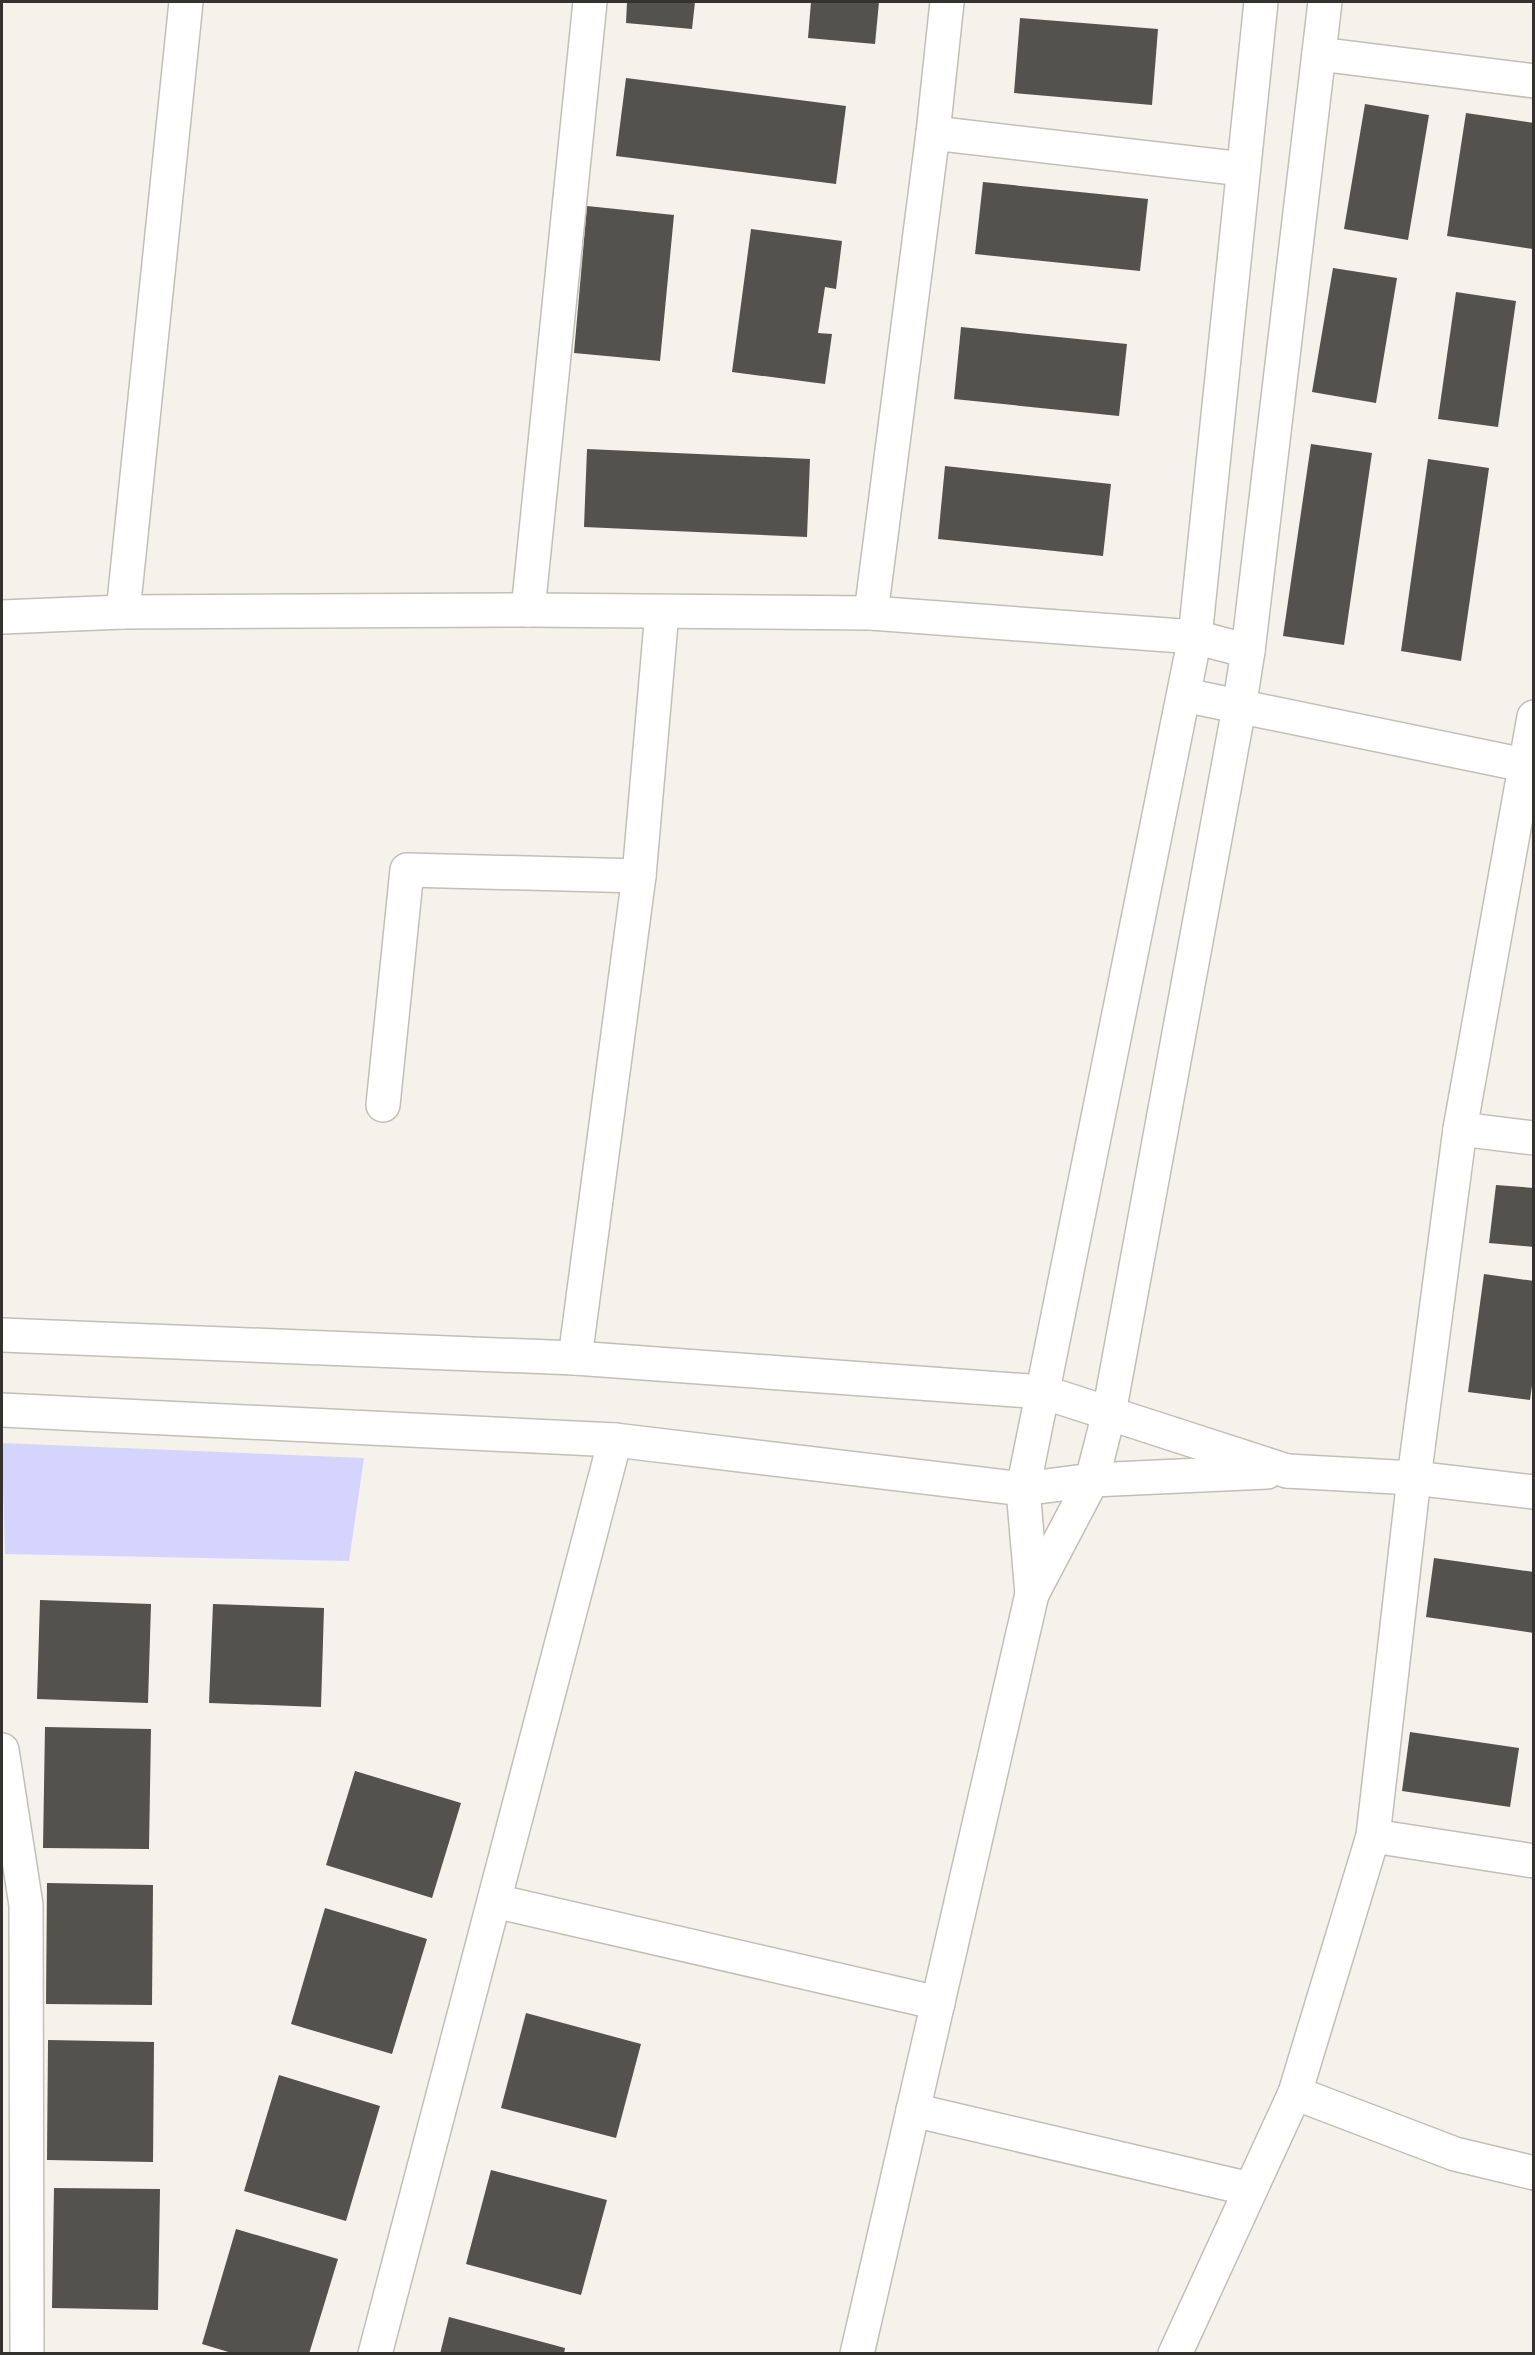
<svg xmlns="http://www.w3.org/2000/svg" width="1535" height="2355" viewBox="0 0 1535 2355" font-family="'Fira Sans Condensed',sans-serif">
<rect width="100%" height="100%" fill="#f4f2ea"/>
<!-- green -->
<polygon fill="#d4d4ff" points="2,1443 364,1458 349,1561 5,1554"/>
<!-- building -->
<g fill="#54524c">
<polygon points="627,2 695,2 692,29 626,23"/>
<polygon points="811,2 879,2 875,44 808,38"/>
<polygon points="1020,18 1158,29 1152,105 1014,93"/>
<polygon points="626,78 846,106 836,184 616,156"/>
<polygon points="1365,104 1429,115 1408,240 1344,229"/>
<polygon points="1466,113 1534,123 1533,249 1447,236"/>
<polygon points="983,182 1148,199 1140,271 975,254"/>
<polygon points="587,206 674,215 660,361 574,353"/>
<polygon points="751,229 842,241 836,289 825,287 818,333 832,334 825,384 732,372"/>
<polygon points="1333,268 1397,278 1376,403 1312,392"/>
<polygon points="1456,292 1516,301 1498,427 1438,419"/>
<polygon points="961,327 1127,344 1119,416 954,399"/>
<polygon points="1311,444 1372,453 1344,645 1283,636"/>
<polygon points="587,449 810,459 807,537 584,527"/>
<polygon points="1428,459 1489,468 1461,661 1401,651"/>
<polygon points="945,466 1111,484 1103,556 938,539"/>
<polygon points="1496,1185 1534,1188 1534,1247 1489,1243"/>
<polygon points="1484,1274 1534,1281 1534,1370 1530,1400 1468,1392"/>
<polygon points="1434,1558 1534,1572 1534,1633 1426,1617"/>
<polygon points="40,1600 151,1604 148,1703 37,1699"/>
<polygon points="213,1604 324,1608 321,1707 209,1703"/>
<polygon points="45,1727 151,1729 149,1849 43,1848"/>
<polygon points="1410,1732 1519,1748 1510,1807 1402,1791"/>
<polygon points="355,1771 461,1803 432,1898 326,1865"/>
<polygon points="47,1883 153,1885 152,2005 46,2004"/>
<polygon points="325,1908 427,1939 392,2054 291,2024"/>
<polygon points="526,2013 641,2044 616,2138 501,2108"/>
<polygon points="48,2040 154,2042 153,2162 47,2160"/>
<polygon points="279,2075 380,2106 346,2221 244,2191"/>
<polygon points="491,2170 607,2200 581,2295 466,2264"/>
<polygon points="54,2188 160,2189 158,2310 52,2308"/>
<polygon points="236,2229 338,2259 309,2354 235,2354 202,2344"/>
<polygon points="449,2317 565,2348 564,2354 440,2354"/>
</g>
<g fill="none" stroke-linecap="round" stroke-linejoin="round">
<defs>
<g id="minor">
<polyline points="1319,54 1534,81"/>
<polyline points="933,133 1243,169"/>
<polyline points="528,610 590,2"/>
<polyline points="123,612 186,2"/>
<polyline points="871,613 933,133 947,2"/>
<polyline points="2,617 123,612 528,610 871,613 1195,637 1248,651"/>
<polyline points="1184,695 1534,767"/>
<polyline points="383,1105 407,870 639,876"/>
<polyline points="1460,1129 1534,1138"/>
<polyline points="575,1358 639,876 662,612"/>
<polyline points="1287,1471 1414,1478 1534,1492"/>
<polyline points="2,1750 26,1905 27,2354"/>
<polyline points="1373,1836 1534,1861"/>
<polyline points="495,1901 938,2003"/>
<polyline points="1295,2093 1455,2154 1534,2173"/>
<polyline points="913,2110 1250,2189"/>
<polyline points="375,2354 615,1440"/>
<polyline points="857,2354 1032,1594"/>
<polyline points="1175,2354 1295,2093 1373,1836 1414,1478 1460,1129 1534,717"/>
</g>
<g id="major">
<polyline points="2,1335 575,1358 1043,1392 1287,1471"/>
<polyline points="2,1410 615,1440 1023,1489 1092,1480 1267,1472"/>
<polyline points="1032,1594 1092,1480 1109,1413 1239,708 1248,651 1325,2"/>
<polyline points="1032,1594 1023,1489 1195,637 1261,2"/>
</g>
</defs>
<!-- minor casing -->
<use href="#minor" stroke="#c1bfb8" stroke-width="36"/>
<!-- major casing -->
<use href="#major" stroke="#c1bfb8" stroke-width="36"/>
<!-- minor -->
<use href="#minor" stroke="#fff" stroke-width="33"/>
<!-- major -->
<use href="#major" stroke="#fff" stroke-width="33"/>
</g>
<!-- border -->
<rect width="1535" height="2355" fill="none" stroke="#33322f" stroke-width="6"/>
</svg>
